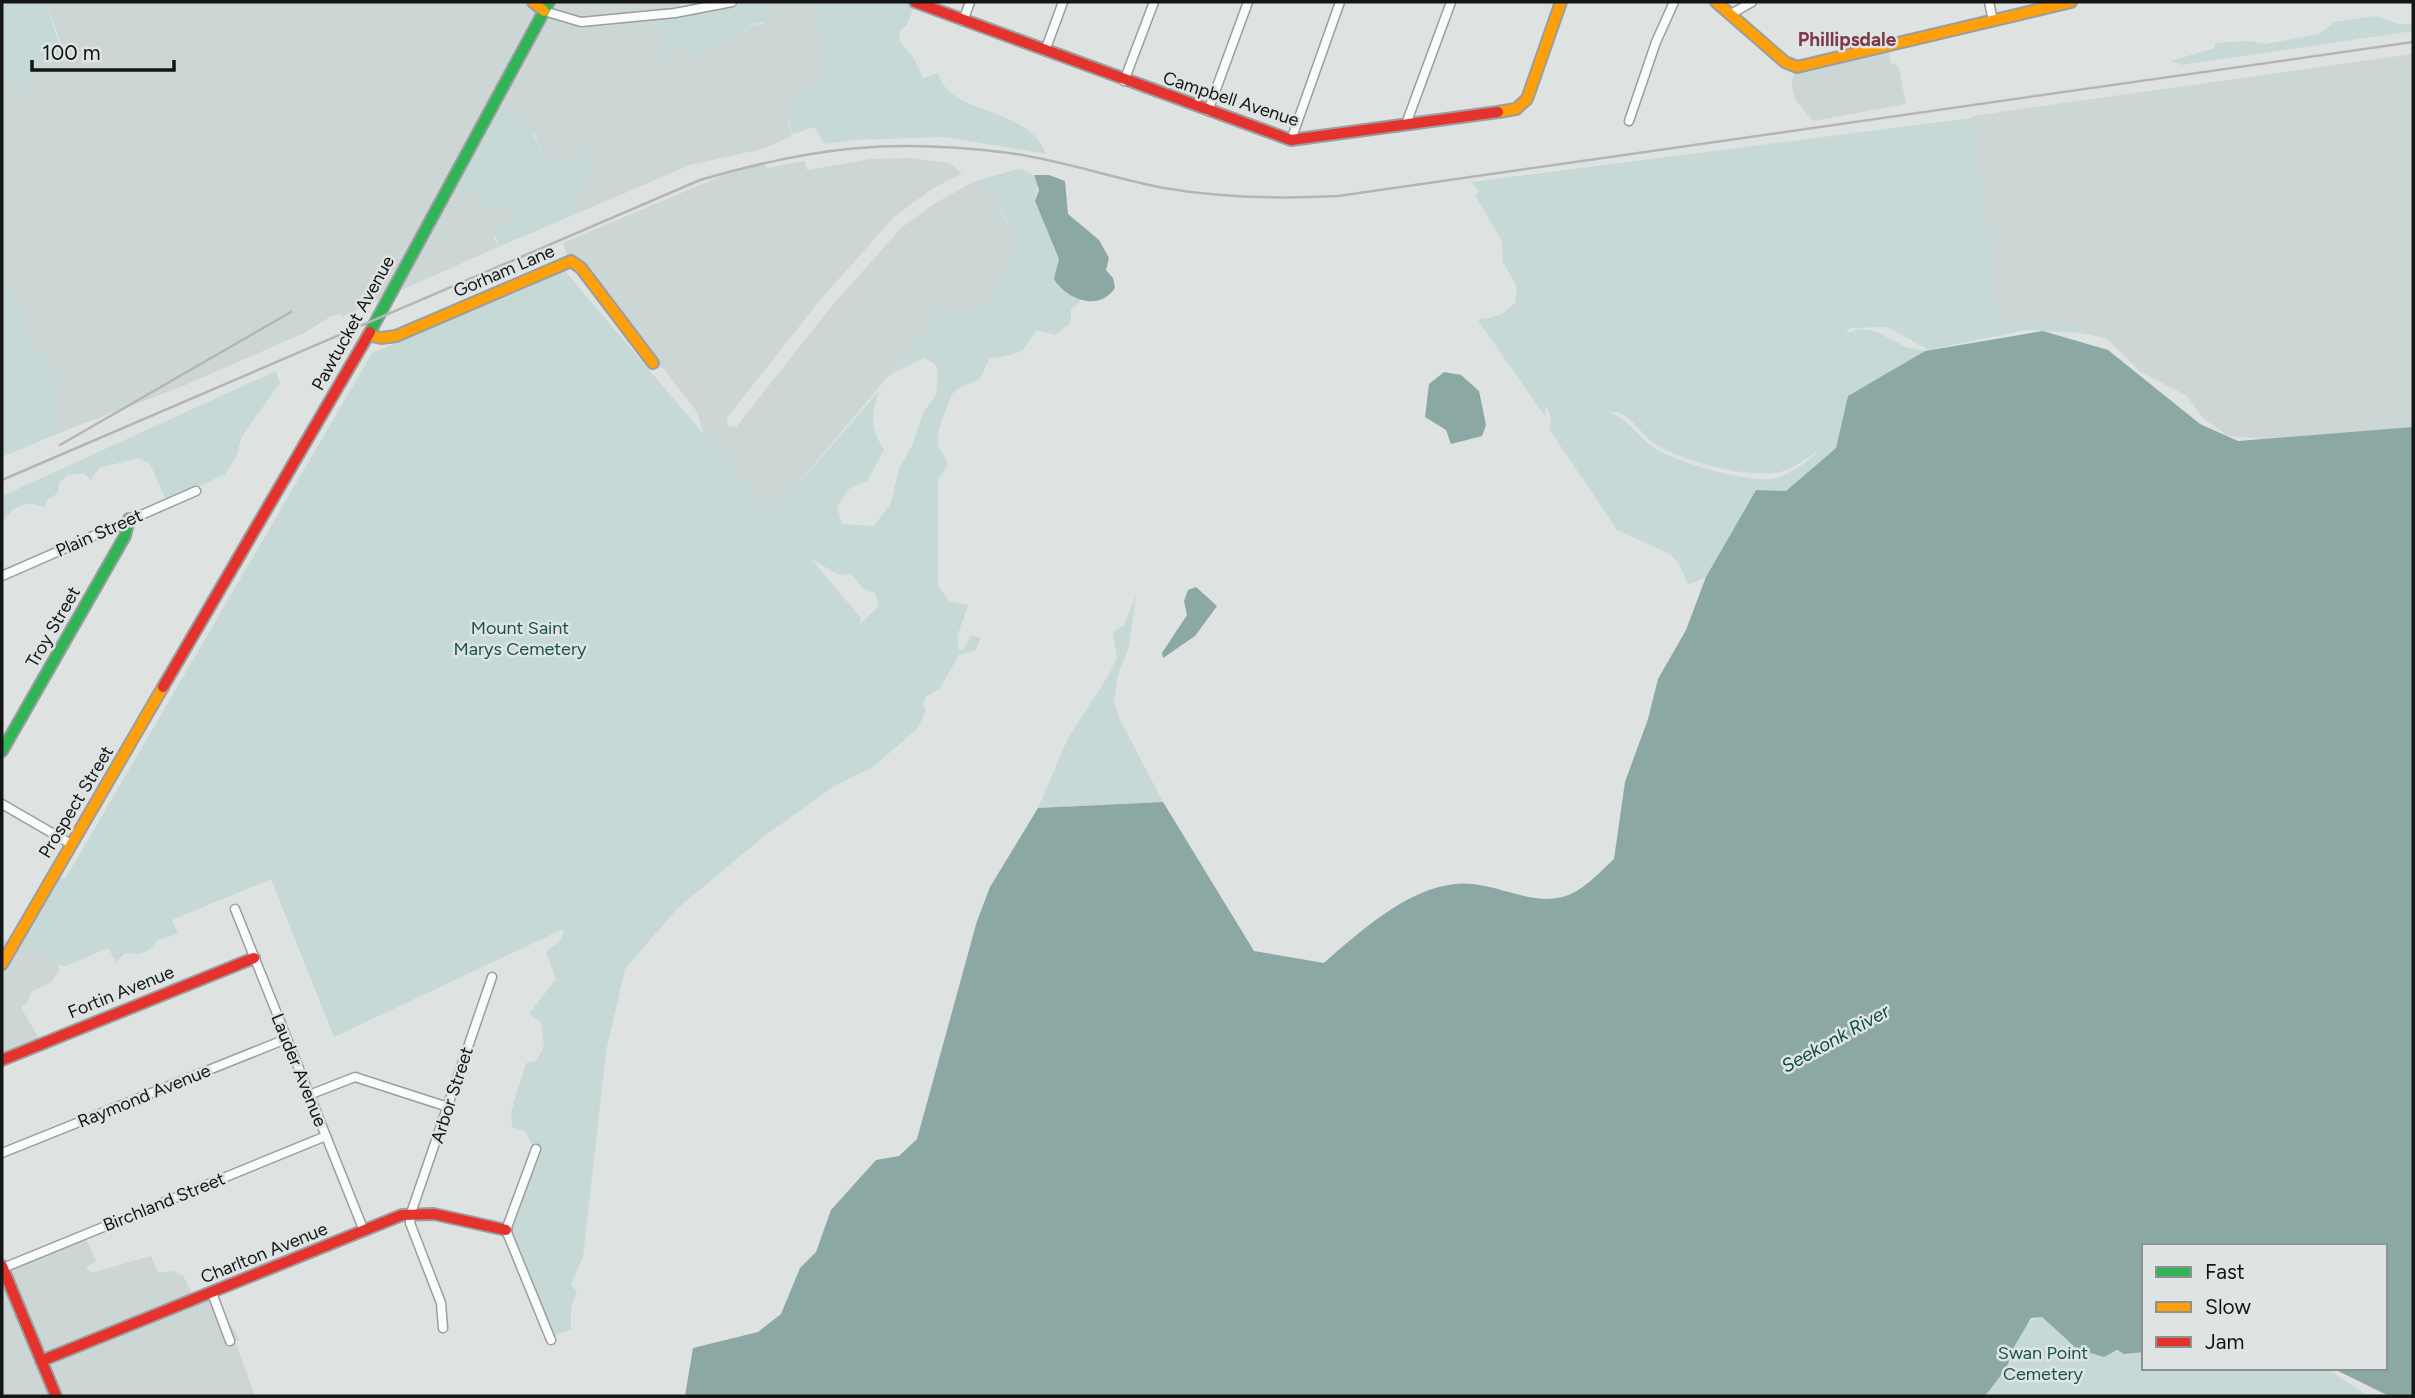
<svg xmlns="http://www.w3.org/2000/svg" width="2415" height="1398" viewBox="0 0 2415 1398" font-family="Figtree,sans-serif">
<rect width="100%" height="100%" fill="#dee3e2"/>
<!-- built -->
<g fill="#ccd6d4">
<polygon points="59,2 681,2 678,10 669,13 671,57 671,51 678,46 739,36 752,24 761,25 774,16 771,2 811,2 828,52 824,56 827,72 818,89 798,94 793,112 786,113 792,136 762,149 690,165 576,214 574,201 598,155 595,152 583,159 565,161 550,158 543,155 534,133 479,197 491,210 490,203 494,199 517,215 494,237 498,247 341,317 341,313 330,317 304,333 183,386 64,431 54,419 50,367 34,348 19,306 2,282 2,82 12,81 16,87 64,51 48,9"/>
<polygon points="1888,48 1891,63 1899,67 1906,104 1813,121 1795,99 1792,86 1793,75 1798,69"/>
<polygon points="2413,54 2413,429 2277,440 2228,436 2203,418 2187,396 2141,372 2106,338 2080,333 2086,332 2067,323 2011,323 2005,316 1998,317 1972,116"/>
<polygon points="911,158 949,163 962,173 932,189 894,217 820,300 727,418 728,426 736,427 831,307 901,228 934,204 975,181 994,194 1008,227 1013,229 1016,247 985,309 943,311 780,505 775,525 712,461 697,412 664,369 650,362 582,271 569,262 563,243 719,177 764,164 767,168 802,161 805,161 807,170 871,159"/>
<polygon points="2,938 12,943 16,941 58,964 60,970 51,982 31,992 28,1001 21,1008 41,1042 2,1056"/>
<polygon points="83,1232 96,1261 86,1267 91,1273 151,1256 158,1273 171,1271 183,1275 193,1296 216,1289 229,1324 236,1332 239,1340 235,1341 255,1396 2,1396 2,1285 10,1281 6,1263"/>
</g>
<!-- green -->
<g fill="#c7d9d6" fill-rule="evenodd">
<polygon points="2,2 59,2 48,10 63,56 17,88 12,81 2,82"/>
<polygon points="731,2 771,2 774,16 770,22 751,24 739,36 695,54 678,47 671,51 671,58 667,55 656,15"/>
<path d="M811,2h105l-9,23 -7,6 -1,9 16,20 8,18 15,-5c11,44 89,31 108,81l-102,-17 -89,3 -31,4 -9,-17 -22,7 -7,-21 6,-1v-10l6,-8 20,-5 9,-17 -3,-16 4,-4c-9,-16 -10,-33 -17,-50z"/>
<polygon points="2376,16 2399,24 2413,24 2413,31 2182,65 2170,61 2215,48 2215,43 2248,41 2265,44 2319,34 2334,22"/>
<path d="M498,104c27,14 33,24 45,51 17,8 37,5 53,-3l2,3 -24,46 2,13 -78,33 -4,-19 5,-5 5,4 12,-12 -22,-16 -4,4 2,8 -6,-3 -7,-11 -26,-12z"/>
<path d="M1972,118l26,199 7,-1 6,7h56l20,10 -61,-3 -97,20 -42,-23 -37,1 -5,7c21,-14 38,1 57,10 7,4 16,4 23,6l-76,45 -13,52 -50,43 -30,-1 -50,87 -18,8 -9,-22 -9,-9 -53,-24 -68,-101c3,-9 3,-15 -4,-23v10l-66,-94v-3c16,-1 25,-5 36,-16l2,-16 -14,-25 -1,-21 -27,-46 4,-3 -7,-10zM1617,412c15,4 24,22 37,31 26,18 95,36 126,29 15,-4 26,-14 38,-21 -11,12 -30,25 -46,28 -26,3 -94,-16 -116,-30 -15,-9 -30,-32 -47,-36z"/>
<path d="M1018,169c20,3 21,15 17,32l24,58 -1,26 23,16 -10,8v14l-16,12 -19,-5c-16,29 -18,22 -47,29l-9,20 -19,8 -9,7 -13,34 -1,18 8,12 1,8 -9,14v106l11,15 19,4 -11,32 2,14 4,-1 8,-15 10,3 -5,12 -17,5 -19,33 -14,9 -3,6 3,7 -8,18 -45,39 -37,18 -73,52 -86,72 -52,60 -19,83 -23,205 -12,27 6,8 -6,15v22l-17,7 -3,-5 -42,-100 26,-79 -9,-20 -14,-5 -1,-15 15,-49 10,-2 8,-14 -3,-25 -12,-8 27,-35 -10,-27c8,-8 17,-10 17,-23l-229,108 -63,-158 -99,41 6,14 -20,6 -8,9 -10,5 -15,-1 -9,9 -8,-14 -42,18 -7,-1 -43,-24 39,-67 10,5 307,-526 193,-82 211,248 4,-14 99,-114c-8,23 -9,37 5,59l-16,30 -19,9 -12,17 5,18 32,2 17,-23 8,-35 13,-22 11,-33 13,-18 2,-23 -3,-8 -11,-6 -34,17 53,-64 42,-2 31,-62 -3,-18 -4,-2 -15,-33 -19,-13zM812,560l28,15 11,-1 12,14 13,6 2,13 -19,18 2,-7z"/>
<polygon points="2,282 19,306 34,348 50,366 54,419 64,431 2,457"/>
<path d="M276,371l4,12 -38,53 -6,21 -11,17 -58,28 -17,-38 -11,-6 -40,10 -8,12 -8,-7 -15,2 -9,8 -1,10 -12,8 -1,7c-21,-10 -33,0 -43,15v-27z"/>
<polygon points="1136,595 1129,646 1118,675 1114,701 1119,718 1163,802 1038,808 1068,738 1110,673 1117,657 1113,633 1124,625"/>
<path d="M2042,1317l22,21 20,13 60,1v16h182l42,28h-383c6,-9 15,-17 21,-26 11,-20 10,-49 36,-53z"/>
</g>
<!-- water -->
<g fill="#8ba8a4">
<path d="M1034,175h15l16,6 3,33 31,26 10,18 -3,12 7,8 2,10c-16,24 -48,12 -61,-9l5,-20 -24,-58 4,-11z"/>
<path d="M2043,331l65,19 92,74 38,17 175,-14v969h-24l-57,-28h53v-122h-241v106l-20,2 -7,-4 -13,7 -27,-8 -35,-32 -11,1 -17,29 -8,22 -21,27h-1300l8,-48 65,-16 23,-18 19,-46 16,-16 15,-42 45,-50 23,-4 18,-17 60,-218 13,-34 48,-79 125,-6 91,149 70,12c35,-31 84,-75 132,-79 36,-4 72,22 106,13 19,-4 38,-25 52,-38l11,-77 23,-63 10,-40 28,-49 20,-53 50,-87 30,1 50,-43 12,-52 77,-45z"/>
<polygon points="1444,372 1461,375 1479,391 1486,425 1482,436 1451,444 1446,430 1425,417 1429,384"/>
<polygon points="1196,587 1217,606 1195,636 1163,658 1162,653 1187,615 1184,601 1188,590"/>
</g>
<g fill="none" stroke-linecap="round" stroke-linejoin="round">
<defs>
<g id="street">
<polyline points="1989,2 1993,21"/>
<polyline points="544,11 581,22 675,13 732,2"/>
<polyline points="1731,14 1752,2"/>
<polyline points="963,21 970,2"/>
<polyline points="1045,51 1063,2"/>
<polyline points="1124,81 1154,2"/>
<polyline points="1208,111 1248,2"/>
<polyline points="1629,121 1656,42 1674,2"/>
<polyline points="1406,124 1451,2"/>
<polyline points="1291,140 1340,2"/>
<polyline points="2,576 196,491"/>
<polyline points="2,804 71,844"/>
<polyline points="235,909 364,1231"/>
<polyline points="309,1095 355,1077 448,1107"/>
<polyline points="536,1149 506,1230 551,1340"/>
<polyline points="2,1153 286,1039"/>
<polyline points="3,1268 326,1136"/>
<polyline points="212,1293 230,1341"/>
<polyline points="443,1328 441,1303 410,1223 411,1213 492,977"/>
</g>
<g id="fast">
<polyline points="370,332 549,2"/>
<polyline points="2,751 125,536 129,519"/>
</g>
<g id="slow">
<polyline points="533,2 544,11"/>
<polyline points="1716,2 1785,62 1797,67 2071,2"/>
<polyline points="1498,112 1516,109 1527,99 1561,2"/>
<polyline points="368,335 381,338 396,336 571,261 581,268 653,363"/>
<polyline points="2,964 163,687"/>
</g>
<g id="jam">
<polyline points="915,2 1291,140 1498,112"/>
<polyline points="163,687 370,332"/>
<polyline points="2,1060 254,958"/>
<polyline points="2,1266 56,1396"/>
<polyline points="41,1361 402,1215 434,1214 506,1230"/>
</g>
</defs>
<!-- street casing -->
<use href="#street" stroke="#9b9e9e" stroke-width="11"/>
<!-- fast casing -->
<use href="#fast" stroke="#9b9e9e" stroke-width="14"/>
<!-- slow casing -->
<use href="#slow" stroke="#9b9e9e" stroke-width="14"/>
<!-- jam casing -->
<use href="#jam" stroke="#9b9e9e" stroke-width="14"/>
<!-- street -->
<use href="#street" stroke="#fafbfb" stroke-width="8"/>
<!-- fast -->
<use href="#fast" stroke="#30b455" stroke-width="10"/>
<!-- slow -->
<use href="#slow" stroke="#ff9f0a" stroke-width="10"/>
<!-- jam -->
<use href="#jam" stroke="#e5322d" stroke-width="10"/>
<!-- rail -->
<g stroke="#b4b6b5" stroke-width="2.5">
<polyline points="60,445 291,312"/>
<path d="M2,480l698,-300c114,-33 191,-42 309,-27 52,7 103,25 155,35 58,10 116,11 174,8l1075,-154"/>
</g>
</g>
<g text-anchor="middle" stroke-width="5" stroke-linejoin="round" paint-order="stroke">
<!-- street labels -->
<g font-size="18" fill="#141615" stroke="#dde4e3">
<text transform="translate(1231 99) rotate(18)" y="6">Campbell Avenue</text>
<text transform="translate(504 271) rotate(-23)" y="6">Gorham Lane</text>
<text transform="translate(353 323) rotate(-61)" y="6">Pawtucket Avenue</text>
<text transform="translate(99 533) rotate(-24)" y="6">Plain Street</text>
<text transform="translate(53 627) rotate(-60)" y="6">Troy Street</text>
<text transform="translate(76 802) rotate(-59)" y="6">Prospect Street</text>
<text transform="translate(121 992) rotate(-22)" y="6">Fortin Avenue</text>
<text transform="translate(299 1070) rotate(68)" y="6">Lauder Avenue</text>
<text transform="translate(452 1095) rotate(-72)" y="6">Arbor Street</text>
<text transform="translate(144 1096) rotate(-22)" y="6">Raymond Avenue</text>
<text transform="translate(164 1202) rotate(-22)" y="6">Birchland Street</text>
<text transform="translate(264 1253) rotate(-22)" y="6">Charlton Avenue</text>
</g>
<!-- park labels -->
<g font-size="18" fill="#19534e" stroke="#dde4e3">
<text x="520" y="634">Mount Saint<tspan x="520" dy="21">Marys Cemetery</tspan></text>
<text x="2043" y="1359">Swan Point<tspan x="2043" dy="21">Cemetery</tspan></text>
</g>
<!-- neighbourhood labels -->
<g font-size="19" font-weight="bold" fill="#7f3849" stroke="#dde4e3">
<text x="1847" y="46">Phillipsdale</text>
</g>
<!-- water labels -->
<g font-size="19" font-style="italic" fill="#0f4b47" stroke="#dde4e3">
<text transform="translate(1835 1038) rotate(-29)" y="7">Seekonk River</text>
</g>
</g>
<!-- border -->
<rect width="2415" height="1398" fill="none" stroke="#141615" stroke-width="7"/>
<!-- legend -->
<rect x="2142" y="1244" width="245" height="126" fill="#dde4e3" stroke="#8d9291" stroke-width="2"/>
<rect x="2156" y="1267" width="35" height="10" fill="#30b455" stroke="#8d9291" stroke-width="2"/>
<text x="2205" y="1279" font-size="21" fill="#141615">Fast</text>
<rect x="2156" y="1302" width="35" height="10" fill="#ff9f0a" stroke="#8d9291" stroke-width="2"/>
<text x="2205" y="1314" font-size="21" fill="#141615">Slow</text>
<rect x="2156" y="1337" width="35" height="10" fill="#e5322d" stroke="#8d9291" stroke-width="2"/>
<text x="2205" y="1349" font-size="21" fill="#141615">Jam</text>
<!-- scale -->
<path d="M32 60v10h142v-10" fill="none" stroke="#141615" stroke-width="3.5"/>
<text x="42" y="60" font-size="21" fill="#141615" stroke="#dde4e3" stroke-width="5" paint-order="stroke">100 m</text>
</svg>
